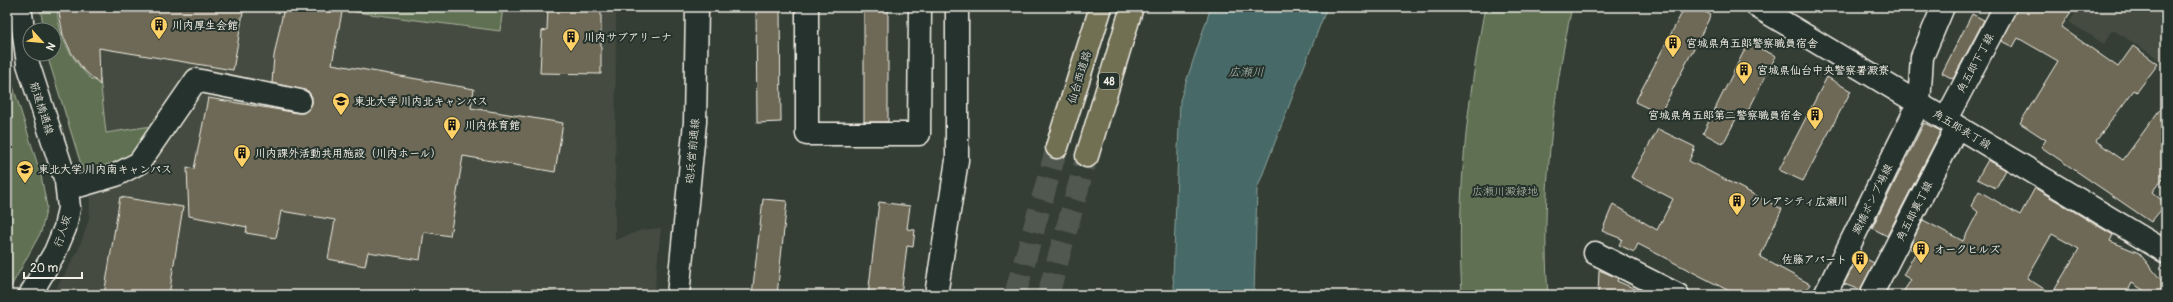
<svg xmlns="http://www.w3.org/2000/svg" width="2173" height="302" viewBox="0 0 2173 302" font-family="Pangolin,'Klee One',sans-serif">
<rect width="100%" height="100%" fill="#343e35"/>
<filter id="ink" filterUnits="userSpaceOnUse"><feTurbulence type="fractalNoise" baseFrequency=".025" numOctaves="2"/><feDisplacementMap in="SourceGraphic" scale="8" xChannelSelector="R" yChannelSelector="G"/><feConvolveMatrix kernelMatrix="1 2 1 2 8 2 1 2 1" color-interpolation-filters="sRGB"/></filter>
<g filter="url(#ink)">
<!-- built -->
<g fill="#454b3f">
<polygon points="40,7 616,7 615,240 642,230 661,228 654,295 53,295 77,252 83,237 89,219 90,199 47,55 54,54 54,30 44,30"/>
<polygon points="2080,7 2166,7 2166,59 2164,62 2113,30 2104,44 2069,22"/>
</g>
<!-- green -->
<g fill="#607153" stroke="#aab19e">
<path d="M40,7h17c1,30 14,52 35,73l8,-2 6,55 52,-8 -25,34 -48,18 -38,-122 7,-1v-24h-10z"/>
<polygon points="355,7 503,7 500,31 355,12"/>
<path d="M1485,7h87c-20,91 -31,195 -24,288h-86c-6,-97 5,-193 23,-288z"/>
<polygon points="7,61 12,83 41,175 47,207 41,232 7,294"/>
<polygon points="534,289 573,295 510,295"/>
</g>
<!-- water -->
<polygon fill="#466a68" stroke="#8ca09b" points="1211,7 1327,7 1257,189 1254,295 1175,295 1173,277 1180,100"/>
<!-- building -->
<g fill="#6e6956" stroke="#f4f1e8" fill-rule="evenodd">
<polygon points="58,7 244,7 233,70 99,48 100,85 82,68 71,52 63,35"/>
<polygon points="284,7 343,7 332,64 474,89 471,108 563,123 555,172 463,156 450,236 424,232 420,260 368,252 365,266 328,259 335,220 281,211 276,238 246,233 247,227 189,216 187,167 194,169 208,98 298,113 304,113 312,104 312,97 308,91 272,83 274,56"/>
<polygon points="548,7 601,7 601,74 540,73 542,31 547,30"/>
<polygon points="756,7 780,7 781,122 757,123"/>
<rect x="864" y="7" width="24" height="115"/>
<polygon points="1685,7 1696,7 1711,15 1660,114 1635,102"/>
<polygon points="2017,7 2074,7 2061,27 2118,67 2133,46 2158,64 2137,92 2134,90 2096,141 2123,160 2166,101 2166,174 2152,192 2166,204 2151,222 2041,147 2046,140 2020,123 2058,61 2018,38 2013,47 2001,41"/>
<polygon points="1972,14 1984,20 1953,79 1942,73"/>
<polygon points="1748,43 1776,56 1746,115 1739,113 1723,144 1703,133"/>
<polygon points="1827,77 1851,91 1803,181 1779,170"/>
<polygon points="1924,123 1941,131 1887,236 1872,228"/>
<polygon points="1658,129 1695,147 1689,161 1782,209 1760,257 1810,284 1804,295 1737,295 1638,244 1634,252 1619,245 1622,239 1602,231 1613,204 1657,230 1673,199 1631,177"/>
<polygon points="1988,160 2006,170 1996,188 1977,179"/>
<path d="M2035,188l78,47 -3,6 29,12 27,33v9h-15l-19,-12 -6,12h-225l10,-15 -8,-5 13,-23 -7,-4 14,-28 40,21 15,-29 -7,-6 8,-15 41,24zM2052,234l27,15 -27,45 -25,-16z"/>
<polygon points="120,197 183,207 169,295 104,295"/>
<polygon points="763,199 787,201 777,295 752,295"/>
<polygon points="879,202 910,206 907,229 915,230 913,247 907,246 901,295 868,295"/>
<polygon points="1859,255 1874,263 1860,290 1844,284"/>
<polygon points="1599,270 1618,278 1617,281 1649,295 1598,295"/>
</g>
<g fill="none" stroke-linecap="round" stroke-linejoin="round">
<!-- highway-tunnel -->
<g stroke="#515950" stroke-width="22" stroke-dasharray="22 11" stroke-linecap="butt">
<polyline points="1015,295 1057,147"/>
<polyline points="1048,295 1087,156"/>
</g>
<defs>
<g id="minor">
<polyline points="20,7 28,64 66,181 69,208 65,228 55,252 30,295"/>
<polyline points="807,7 807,134 919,134 920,7"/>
<polyline points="1758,7 2166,252"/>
<polyline points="1946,119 2005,7"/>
<polyline points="67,187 82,185 116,175 139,163 196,80 300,101"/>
<polyline points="1595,253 1678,295"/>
<polyline points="678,295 695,122 697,7"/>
<polyline points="936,295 957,160 957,7"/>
<polyline points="1825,295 1919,103 1922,57 1943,7"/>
<polyline points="1871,295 1957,127"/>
</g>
<g id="highway">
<polyline points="1057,147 1101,7"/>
<polyline points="1087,156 1132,7"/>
</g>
</defs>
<!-- minor casing -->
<use href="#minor" stroke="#f4f1e8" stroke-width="25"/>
<!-- highway casing -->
<use href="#highway" stroke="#f4f1e8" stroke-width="25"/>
<!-- minor -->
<use href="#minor" stroke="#26332d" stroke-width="22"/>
<!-- highway -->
<use href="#highway" stroke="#716f52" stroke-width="22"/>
</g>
</g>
<!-- icons -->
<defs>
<symbol id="building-pin" viewBox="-11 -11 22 30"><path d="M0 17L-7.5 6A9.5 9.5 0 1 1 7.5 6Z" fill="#ffd166" stroke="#26332d"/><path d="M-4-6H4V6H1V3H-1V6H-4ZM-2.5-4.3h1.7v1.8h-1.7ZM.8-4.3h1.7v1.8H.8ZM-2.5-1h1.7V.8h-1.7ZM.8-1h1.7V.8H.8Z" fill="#111"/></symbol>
<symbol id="university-pin" viewBox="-11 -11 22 30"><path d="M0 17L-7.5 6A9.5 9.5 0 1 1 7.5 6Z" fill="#ffd166" stroke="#26332d"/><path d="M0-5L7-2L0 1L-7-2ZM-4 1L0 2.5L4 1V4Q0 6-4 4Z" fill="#111"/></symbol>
</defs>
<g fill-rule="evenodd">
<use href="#building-pin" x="149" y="15" width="20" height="27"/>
<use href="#building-pin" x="561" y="27" width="20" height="27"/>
<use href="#building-pin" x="1663" y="33" width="20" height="27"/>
<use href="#building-pin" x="1734" y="60" width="20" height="27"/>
<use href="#university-pin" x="331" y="91" width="20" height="27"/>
<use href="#building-pin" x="1805" y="105" width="20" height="27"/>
<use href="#building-pin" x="442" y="115" width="20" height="27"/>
<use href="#building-pin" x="232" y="143" width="20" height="27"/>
<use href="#university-pin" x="15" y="159" width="20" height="27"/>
<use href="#building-pin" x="1727" y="191" width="20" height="27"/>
<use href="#building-pin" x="1911" y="239" width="20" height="27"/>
<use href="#building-pin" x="1850" y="249" width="20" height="27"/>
</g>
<g text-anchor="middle" stroke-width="4" stroke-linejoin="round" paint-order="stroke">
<!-- shield labels -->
<rect fill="#26332d" stroke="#b6b8b0" stroke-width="1" x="1099" y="73" width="20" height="16" rx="3"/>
<g font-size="10" font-weight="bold" fill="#f4f1e8">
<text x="1109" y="85">48</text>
</g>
<!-- poi labels -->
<g font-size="11" font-weight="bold" fill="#f4f1e8" stroke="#26332d" text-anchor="start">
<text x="172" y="29">川内厚生会館</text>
<text x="584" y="41">川内サブアリーナ</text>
<text x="1686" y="47">宮城県角五郎警察職員宿舎</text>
<text x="1757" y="74">宮城県仙台中央警察署澱寮</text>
<text x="354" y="105">東北大学 川内北キャンパス</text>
<text x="1802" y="119" text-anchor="end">宮城県角五郎第二警察職員宿舎</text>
<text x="465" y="129">川内体育館</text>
<text x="255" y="157">川内課外活動共用施設（川内ホール）</text>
<text x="38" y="173">東北大学 川内南キャンパス</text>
<text x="1750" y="205">クレアシティ広瀬川</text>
<text x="1934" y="253">オークヒルズ</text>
<text x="1847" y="263" text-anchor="end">佐藤アパート</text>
</g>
<!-- street labels -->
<g font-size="11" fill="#f4f1e8" stroke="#26332d">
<text transform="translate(1975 63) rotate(-62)" y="4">角五郎下丁線</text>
<text transform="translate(1079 77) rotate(-73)" y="4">仙台西道路</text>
<text transform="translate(42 108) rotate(72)" y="4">筋違橋通線</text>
<text transform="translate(1962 129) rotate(31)" y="4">角五郎表丁線</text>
<text transform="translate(692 151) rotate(-85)" y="4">砲兵営前通線</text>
<text transform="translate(1872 199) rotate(-64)" y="4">澱橋ポンプ場線</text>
<text transform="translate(1914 211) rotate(-63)" y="4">角五郎裏丁線</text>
<text transform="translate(62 231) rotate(-72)" y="4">行人坂</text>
</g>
<!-- park labels -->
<g font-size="11" fill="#b9beac" stroke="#26332d">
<text x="1505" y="195">広瀬川澱緑地</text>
</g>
<!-- water labels -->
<g font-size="12" font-style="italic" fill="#aebbb5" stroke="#26332d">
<text x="1246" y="76">広瀬川</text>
</g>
</g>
<!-- margin -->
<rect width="2173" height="302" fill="none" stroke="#26332d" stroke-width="24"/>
<rect x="12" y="12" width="2149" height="278" fill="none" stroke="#f4f1e8" stroke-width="1.5" filter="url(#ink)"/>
<!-- north arrow -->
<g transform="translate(42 42) rotate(117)"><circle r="19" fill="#26332d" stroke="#787f78"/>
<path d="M0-3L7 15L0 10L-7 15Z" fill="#ffd166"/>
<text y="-6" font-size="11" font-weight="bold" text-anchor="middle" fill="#f4f1e8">N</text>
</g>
<!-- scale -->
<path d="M24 272v6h58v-6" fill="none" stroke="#f4f1e8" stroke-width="2"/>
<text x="30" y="272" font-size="12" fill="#f4f1e8" stroke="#26332d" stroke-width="3" paint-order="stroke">20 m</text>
</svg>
